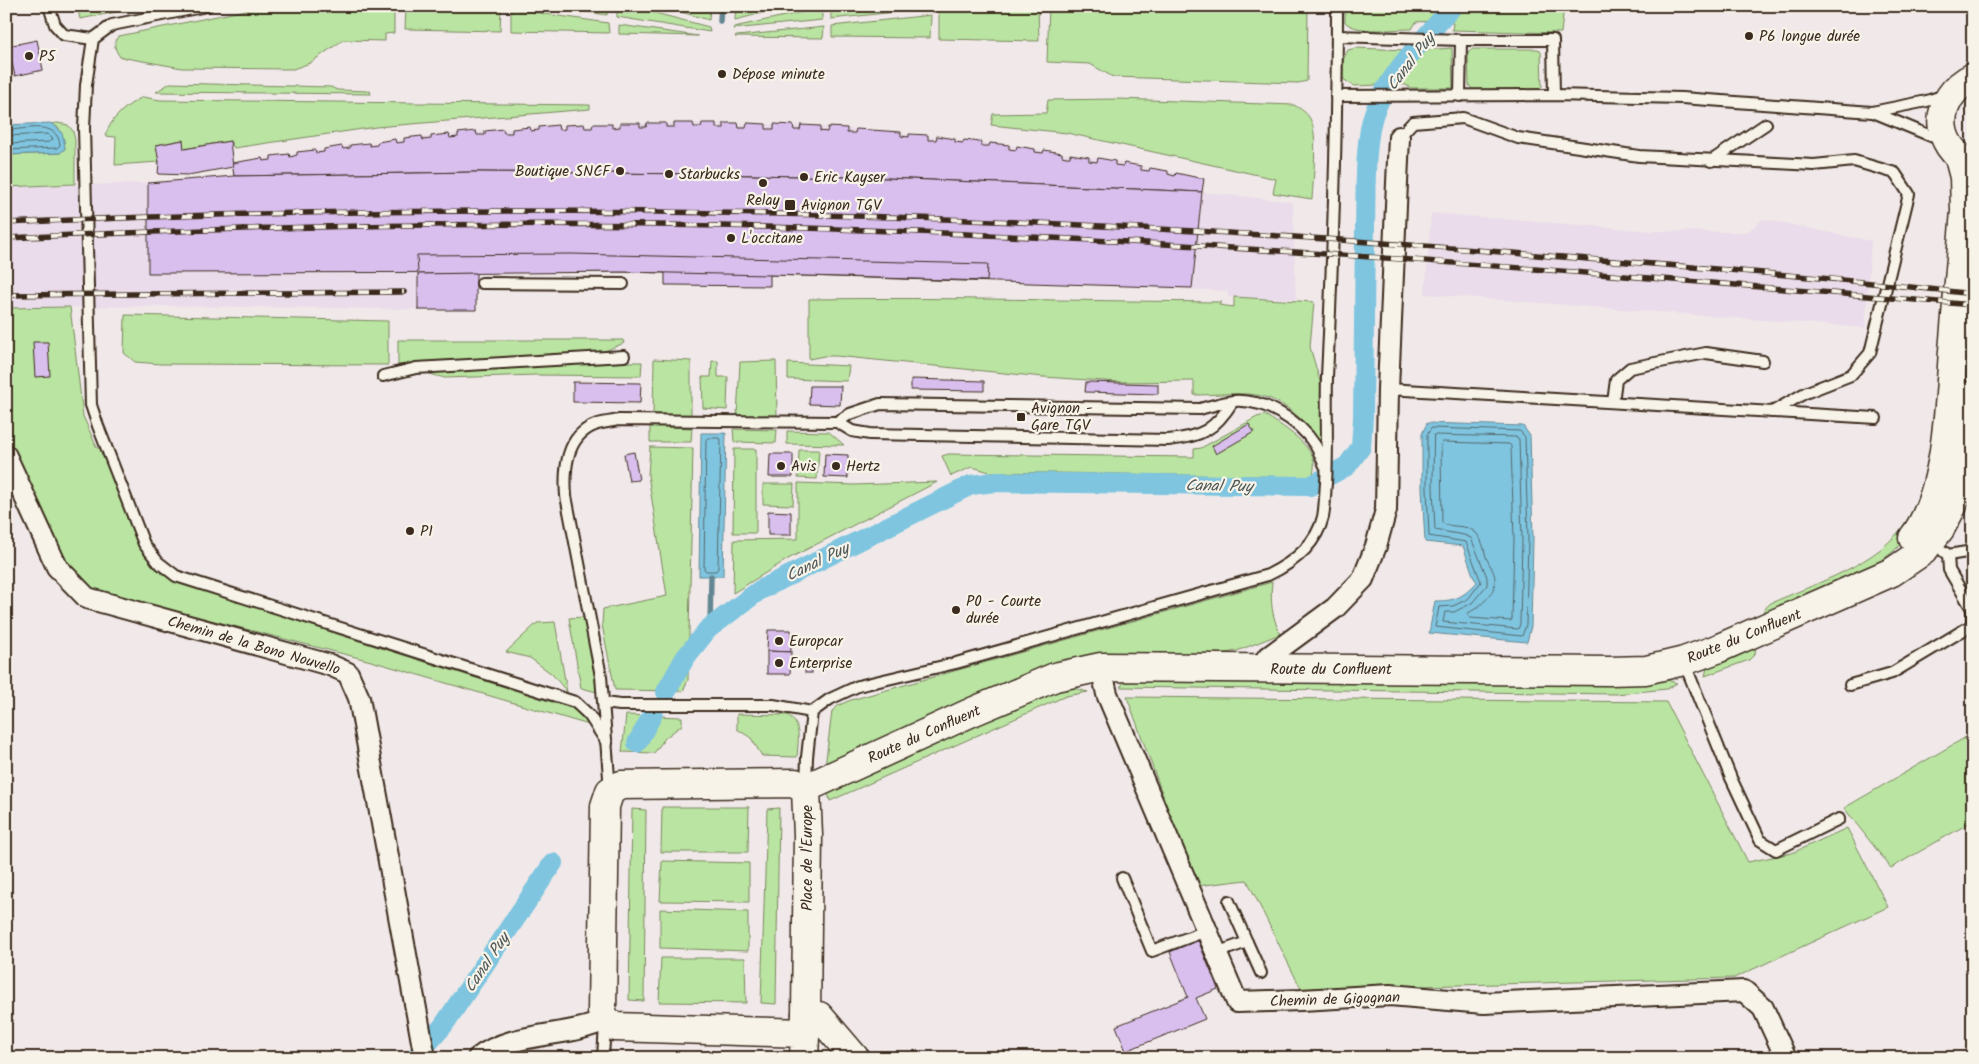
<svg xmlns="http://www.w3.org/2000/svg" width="1979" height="1064" viewBox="0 0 1979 1064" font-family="Kalam,sans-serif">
<rect width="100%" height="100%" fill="#f1e9e9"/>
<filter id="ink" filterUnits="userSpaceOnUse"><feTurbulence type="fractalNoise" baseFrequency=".02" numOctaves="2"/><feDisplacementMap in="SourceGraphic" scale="10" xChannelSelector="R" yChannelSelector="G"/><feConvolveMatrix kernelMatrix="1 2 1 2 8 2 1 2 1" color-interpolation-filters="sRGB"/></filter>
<g filter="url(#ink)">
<!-- built -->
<g fill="#eadcea">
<polygon points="647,123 766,124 843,128 1009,145 1115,161 1204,179 1202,192 1293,202 1296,299 1228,297 1227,291 959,280 770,275 770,286 671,285 665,285 664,273 477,273 476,310 170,306 6,308 6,187 148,183 233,176 232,163 350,145 503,129"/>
<polygon points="1431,213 1653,231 1747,232 1763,219 1871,241 1865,328 1425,294"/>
</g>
<!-- green -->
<g fill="#bae4a1" stroke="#7a8760">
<polygon points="98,6 147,6 80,19 78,10"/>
<path d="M266,6h130l-2,2v25l-9,1v7l-42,-1 -33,23 -17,6 -111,-1 -62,-11c-5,-7 -8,-14 -1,-21z"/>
<polygon points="547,6 607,6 607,15"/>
<polygon points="617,6 628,6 709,27 710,32 617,17"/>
<polygon points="660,6 710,6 709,20"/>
<polygon points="736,6 790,6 735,20"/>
<polygon points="831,6 932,6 932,8 831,19"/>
<polygon points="939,6 1038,6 1039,41 939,39"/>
<polygon points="1049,6 1308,6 1307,81 1298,83 1113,77 1090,64 1047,62"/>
<path d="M1345,6h103l-14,15 -18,1 -4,7c-17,0 -56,5 -67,-7z"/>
<polygon points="1455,6 1564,6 1561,33 1452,30 1453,23 1440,23"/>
<polygon points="406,8 501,8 500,31 405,29"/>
<polygon points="822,8 822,20 733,29 734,27"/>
<polygon points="511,9 608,23 609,33 511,31"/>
<polygon points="931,15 930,38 832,37 832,26"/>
<polygon points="619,25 698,36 619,34"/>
<polygon points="824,27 823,38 735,37 737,36"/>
<polygon points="1356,48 1406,50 1379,85 1354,86 1343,79 1343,60 1348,50"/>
<polygon points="1452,48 1453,88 1410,88 1406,85 1394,84 1423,50"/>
<polygon points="1472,49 1538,49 1541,52 1542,86 1539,90 1472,89 1469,85 1468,53"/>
<polygon points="170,83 331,87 337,90 370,91 371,94 156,92"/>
<path d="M143,97l17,3 430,5v4l-214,18 -142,21 -4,-7 -46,8 -2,-9 -26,5 3,17 -44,3 1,-28 -11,-1c6,-18 21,-31 38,-39z"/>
<path d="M1118,99l176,6c7,4 14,8 17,16 7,12 2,62 1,78l-39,-6 3,-14 -209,-46 -76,-8 2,-11 53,-1 2,-13z"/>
<polygon points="58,123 68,125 73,131 75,140 75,184 6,187 6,155 60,153 59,128 51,124"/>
<path d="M1234,297l80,5 -4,45 12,41 1,62c-11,-25 -39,-51 -67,-55 -20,-3 -42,0 -62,0v-14l-74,1 -77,-5 -207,-21h-12l-15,3v-60c137,-2 274,2 412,3l-2,3 15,2z"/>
<polygon points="70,307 83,416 97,448 100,448 142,551 163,573 182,582 328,631 574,709 585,718 589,725 371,661 171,610 120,601 84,587 65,564 6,435 6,308"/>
<polygon points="125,315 388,321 388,365 161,364 135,362 124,353"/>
<polygon points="398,340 623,340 624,343 600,353 398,365"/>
<polygon points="654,359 691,361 691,415 653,414"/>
<polygon points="712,361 718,361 718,377 728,377 727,410 703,408 702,377 711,377"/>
<polygon points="776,361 777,416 737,416 740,362"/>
<polygon points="623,362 642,362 641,376 536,375 445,378 422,372"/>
<polygon points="788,363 849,366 847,381 788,379"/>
<path d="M1945,411l-33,121 -17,18 -20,16 -112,53c-2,-8 2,-11 8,-16 43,-19 108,-39 134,-80 20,-31 24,-71 30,-107z"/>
<path d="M1265,415c16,10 44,27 49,46 1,5 -1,12 -1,16l-323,-5 -18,-5 -21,9 -9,-20 6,-2 246,3v-8l7,-1 56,-31z"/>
<polygon points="650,426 692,428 691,442 650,442"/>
<polygon points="733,429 777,430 776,443 734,442"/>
<polygon points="787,431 829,432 844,445 787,444"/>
<polygon points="650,447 693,448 688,680 683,691 615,690 602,625 603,609 667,596 648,475"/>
<polygon points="734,449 756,449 756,533 733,533"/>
<polygon points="799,450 819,450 817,479 798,478"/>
<polygon points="937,482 788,559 733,593 734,540 798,539 798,483 854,485"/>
<polygon points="763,484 794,484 793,505 763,504"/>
<path d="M1272,582c-2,20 0,34 8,52l-43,17 -36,6 -94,1 -282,109 7,-56 7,-6 12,-5z"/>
<polygon points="584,617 597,692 581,688 569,618"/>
<polygon points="555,622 567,692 552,674 530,658 506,652 537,623"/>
<polygon points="1756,646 1755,654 1749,660 1705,676 1707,668 1713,662"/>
<polygon points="1133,678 1660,678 1677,683 1667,689 1616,694 1120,687 1124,682"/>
<polygon points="1065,686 1088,692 1066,696 830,801 828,793 832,788"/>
<polygon points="1127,697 1666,702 1748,862 1792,853 1847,828 1888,907 1734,978 1301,989 1247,880 1196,886"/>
<path d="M737,714l51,1c14,10 10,26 9,42l-35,-1 -11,-18 -14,-9z"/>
<polygon points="626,715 682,717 682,725 665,738 654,753 622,752"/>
<polygon points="1973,733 1973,821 1891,868 1844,808"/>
<polygon points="662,807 749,807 748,852 661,852"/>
<polygon points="779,808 776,1004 761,1003 767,809"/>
<polygon points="632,809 646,810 644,1001 629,1000"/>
<polygon points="662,861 749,863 749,902 660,901"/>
<polygon points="660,909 748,912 748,951 660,948"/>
<polygon points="661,958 745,958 746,1003 659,1002"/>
</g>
<!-- water -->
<g fill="#7fc5e0" stroke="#648792">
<path d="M50,123c12,6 14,12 15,26l-5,4 -54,2v-30z"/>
<path d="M1427,423l96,3 7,10 3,103 -2,87 -4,16 -98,-9 6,-32c21,0 28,-4 42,-19l-3,-4 -11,-32 -38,-4 -3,-54v-54z"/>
<polygon points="701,433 726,433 723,576 699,576"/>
</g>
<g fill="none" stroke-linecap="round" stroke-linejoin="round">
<!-- shore -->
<g stroke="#56686c" stroke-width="1">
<path d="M6,130c20,0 51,-11 54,15l-3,3 -51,2"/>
<polyline points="6,136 47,134 53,139 50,142 6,144"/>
<polygon points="1432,428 1520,431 1525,437 1528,539 1526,625 1522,636 1435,627 1439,607 1453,606 1468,599 1481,582 1466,542 1429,536 1427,488 1427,435"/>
<polygon points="1434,435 1516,437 1519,439 1522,539 1520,624 1518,629 1443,622 1445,612 1454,612 1472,603 1487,585 1487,577 1471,538 1464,535 1435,530 1433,488"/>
<polygon points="708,438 719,438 721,440 718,568 716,571 706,571 704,569 706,440"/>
<path d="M1443,442l66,2 2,2 3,93 -2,80 -1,2 -41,-3 -2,-2v-3c12,-6 29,-20 27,-35 -1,-7 -6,-14 -9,-21 -2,-8 -4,-19 -11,-25 -9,-8 -23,-4 -33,-9l-1,-78z"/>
</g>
<!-- stream -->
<g stroke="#648792" stroke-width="5.5">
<polyline points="720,21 721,6"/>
<polyline points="710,627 711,576"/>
</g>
<!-- canal -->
<g stroke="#7fc5e0" stroke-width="20">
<path d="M666,692l19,-34 23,-29 52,-39 211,-105 23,-3 316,4 37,-20 14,-19 2,-30c1,-63 1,-127 2,-190 1,-32 -1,-85 9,-114 16,-42 51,-74 79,-107"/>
<polyline points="637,743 653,714"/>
<polyline points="415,1058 443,1026 553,863"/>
</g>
</g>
<!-- building -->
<g fill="#d9bfee" stroke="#3b2a1e">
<polygon points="37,40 43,70 15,76 8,46"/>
<polygon points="620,123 640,123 640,127 646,127 647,123 666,123 666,127 674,127 674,123 693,123 694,127 701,127 702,123 716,123 716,128 724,128 724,123 738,123 739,128 746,128 747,123 766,124 766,129 774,129 774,124 793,125 794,130 800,130 801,125 820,126 820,131 827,132 828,127 847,128 847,133 855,133 856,129 901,132 901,136 909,137 909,134 928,135 928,140 936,140 937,136 955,139 955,142 963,143 964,140 981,142 981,146 989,146 990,143 1009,145 1009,149 1016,150 1017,146 1035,149 1035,152 1043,153 1044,150 1062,153 1062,156 1066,157 1070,157 1070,154 1089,157 1089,161 1097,162 1098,158 1115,161 1115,165 1123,166 1124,163 1141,166 1141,170 1149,171 1150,168 1168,171 1168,174 1171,175 1175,176 1176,173 1204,179 1202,192 886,178 706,174 475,172 236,176 234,176 232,163 262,158 263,161 271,160 271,156 289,154 290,157 294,156 297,155 297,152 315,150 316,153 324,152 324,149 342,146 343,149 350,148 350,145 369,143 370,146 377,145 378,142 395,139 396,143 404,142 404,138 422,136 423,140 431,139 431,136 449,134 450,138 458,137 458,133 476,131 477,135 485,135 485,131 503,129 504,133 512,133 512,129 530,127 531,131 539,130 539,127 558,125 559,130 565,129 565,125 584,124 585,128 592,128 593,124 612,124 612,128 620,127"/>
<polygon points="183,140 184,149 230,141 233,167 188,175 158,174 159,162 156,145"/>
<polygon points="475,172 706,174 886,178 1202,192 1192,288 770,275 770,286 671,285 665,285 665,273 623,272 148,273 148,183 234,176"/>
<polygon points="572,254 988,264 987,281 770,275 623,272 418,274 417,255"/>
<polygon points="476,273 476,310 418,310 418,274"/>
<polygon points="33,342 48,342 50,376 35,377"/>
<polygon points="911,379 984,381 984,391 911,390"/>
<polygon points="573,382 641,383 640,403 573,402"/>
<polygon points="1086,382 1158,384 1158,394 1085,392"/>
<polygon points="810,386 841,386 840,405 809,404"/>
<polygon points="1249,424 1254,432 1216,454 1212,446"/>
<polygon points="634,452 639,480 629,481 624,454"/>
<polygon points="770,454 793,454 793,477 769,477"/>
<polygon points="825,454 848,455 848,478 824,477"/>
<polygon points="768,511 791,512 791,535 768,535"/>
<polygon points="768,630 791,630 791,652 767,651"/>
<polygon points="767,651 791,652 790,674 767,674"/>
<rect x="805" y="665" width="7" height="8"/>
<polygon points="1198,940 1218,989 1196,998 1205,1019 1126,1051 1116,1026 1188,997 1170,952"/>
</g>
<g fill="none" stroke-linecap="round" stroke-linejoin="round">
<defs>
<g id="lane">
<polyline points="49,6 55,25 64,35 93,39"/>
<polyline points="207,6 112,25 93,39 86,85 84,128 91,405 98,426 144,544 158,562 176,576 575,702 589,715 607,743"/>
<polyline points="1337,36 1461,40 1553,40 1554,95"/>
<polyline points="1336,96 1554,95 1682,98 1872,112 1927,101 1945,95"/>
<polyline points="1460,96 1461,40"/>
<polyline points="1873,112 1943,141"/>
<polyline points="1399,137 1413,122 1463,118 1518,138 1639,156 1814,165 1854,161 1895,173 1909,194 1870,353 1851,375 1805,393 1772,412"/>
<polyline points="1711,161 1766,124"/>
<polyline points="482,283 623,284"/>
<polyline points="383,376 416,368 624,356"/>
<polyline points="1388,389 1876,418"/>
<polyline points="1613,402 1616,380 1630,368 1706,353 1763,361"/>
<path d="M837,422l13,-8 30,-10 320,5c11,-3 22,-7 34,-8 30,-2 65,19 81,44 4,6 7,14 10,21"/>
<polyline points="1943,551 1948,555 1973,551"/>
<polyline points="1684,662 1731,778 1760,840 1776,850 1839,819"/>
<polyline points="1850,685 1892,673 1972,625 1972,609 1949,570 1948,555"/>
<polyline points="604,703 620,705 773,705 812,712"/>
<path d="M806,787l1,-30 5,-45 18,-13 28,-13 98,-23 312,-88c25,-12 48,-29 55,-58 2,-11 2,-23 3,-34 2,-35 0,-71 1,-106 6,-123 10,-247 10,-371"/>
<path d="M610,790l-9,-114 -35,-180c-2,-27 0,-60 29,-71 7,-3 16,-3 23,-5l219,2 15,9 18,3 298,6c33,-3 47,-10 65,-39"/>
<polyline points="1122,878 1152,951 1206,931"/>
<polyline points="1247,942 1261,973"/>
<polyline points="1216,953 1247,942 1229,901"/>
<polyline points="603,1058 605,1024"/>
</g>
<g id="street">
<polyline points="6,456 57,567 87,598 330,665 348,673 359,698 425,1058"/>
<polyline points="1101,667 1107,694 1237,1002 1301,1000 1390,995 1484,1003 1744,991 1763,1008 1786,1058"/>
<polyline points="1259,669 1267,658 1335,608 1363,579 1376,546 1386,510 1388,389 1399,137"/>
<path d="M478,1058c37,-28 87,-19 127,-38"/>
</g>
<g id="secondary">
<path d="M1973,77c-40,20 -42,69 0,88"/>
<path d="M1913,538c34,-43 36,-132 40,-187 4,-46 8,-93 12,-140l-1,-34 -5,-19"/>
<polyline points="817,783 972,712 1055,677 1101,667 1609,671 1646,670 1684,661 1717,649 1892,572 1923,551 1940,529 1953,505 1962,476 1973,395"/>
<polyline points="806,1014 819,1016 855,1058"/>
<polyline points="804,1058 806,1014 808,835 806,790 795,783 621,785 610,791 605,806 602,1011 605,1020 615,1027 805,1033"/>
</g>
</defs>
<!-- lane casing -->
<use href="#lane" stroke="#3b2a1e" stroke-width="14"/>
<!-- street casing -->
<use href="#street" stroke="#3b2a1e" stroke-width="24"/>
<!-- secondary casing -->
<use href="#secondary" stroke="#3b2a1e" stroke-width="31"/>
<!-- lane -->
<use href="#lane" stroke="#f7f3e8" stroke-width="10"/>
<!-- street -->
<use href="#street" stroke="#f7f3e8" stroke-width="20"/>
<!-- secondary -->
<use href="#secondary" stroke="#f7f3e8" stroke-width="28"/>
<defs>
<g id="rail">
<path d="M6,223c514,-25 1030,-10 1543,33 141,11 283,21 424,38"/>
<path d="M6,238c237,-11 475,-17 713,-12 419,9 836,43 1254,79"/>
<polyline points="6,295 404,292"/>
</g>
</defs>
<!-- rail casing -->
<use href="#rail" stroke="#3b2a1e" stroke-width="5.5"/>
<!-- rail -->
<use href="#rail" stroke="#f7f3e8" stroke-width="4" stroke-dasharray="11" stroke-linecap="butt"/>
</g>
</g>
<!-- markers -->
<g fill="#3b2a1e" stroke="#f7f3e8" stroke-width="2">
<circle cx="1749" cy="36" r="5"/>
<circle cx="29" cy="56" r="5"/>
<circle cx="722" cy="74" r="5"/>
<circle cx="620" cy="171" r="5"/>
<circle cx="669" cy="174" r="5"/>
<circle cx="804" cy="177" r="5"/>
<circle cx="763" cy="183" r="5"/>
<rect x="784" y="199" width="12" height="12" rx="2.5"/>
<circle cx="731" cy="238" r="5"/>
<rect x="1016" y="412" width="10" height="10" rx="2.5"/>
<circle cx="781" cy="466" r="5"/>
<circle cx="836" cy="466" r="5"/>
<circle cx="410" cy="531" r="5"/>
<circle cx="956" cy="610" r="5"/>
<circle cx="779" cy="641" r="5"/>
<circle cx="779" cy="663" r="5"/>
</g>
<g text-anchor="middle" stroke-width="4.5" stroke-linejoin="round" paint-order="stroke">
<!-- poi labels -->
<g font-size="15" fill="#3b2a1e" stroke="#f7f3e8" text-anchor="start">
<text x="1759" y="41">P6 longue durée</text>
<text x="39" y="61">P5</text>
<text x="732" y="79">Dépose minute</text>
<text x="610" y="176" text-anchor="end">Boutique SNCF</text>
<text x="679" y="179">Starbucks</text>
<text x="814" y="182">Eric Kayser</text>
<text x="763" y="205" text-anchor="middle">Relay</text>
<text x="801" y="210">Avignon TGV</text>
<text x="741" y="243">L'occitane</text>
<text x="1031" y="413">Avignon -<tspan x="1031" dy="17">Gare TGV</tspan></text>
<text x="791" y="471">Avis</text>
<text x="846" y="471">Hertz</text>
<text x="420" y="536">P1</text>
<text x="966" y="606">P0 - Courte<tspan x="966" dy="17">durée</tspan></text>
<text x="789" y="646">Europcar</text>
<text x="789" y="668">Enterprise</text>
</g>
<!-- street labels -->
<g font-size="15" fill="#3b2a1e" stroke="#f7f3e8">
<text transform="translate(1744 636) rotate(-22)" y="5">Route du Confluent</text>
<text transform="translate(254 645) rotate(16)" y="5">Chemin de la Bono Nouvello</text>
<text x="1331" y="674">Route du Confluent</text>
<text transform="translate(924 734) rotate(-24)" y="5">Route du Confluent</text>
<text transform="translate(807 858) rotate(-90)" y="5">Place de l'Europe</text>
<text transform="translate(1335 999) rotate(-2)" y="5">Chemin de Gigognan</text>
</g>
<!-- water labels -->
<g font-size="16" font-style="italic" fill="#4f5858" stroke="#f7f3e8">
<text transform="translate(1410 61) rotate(-52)" y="6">Canal Puy</text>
<text transform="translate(1219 485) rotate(1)" y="6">Canal Puy</text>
<text transform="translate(817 561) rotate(-26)" y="6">Canal Puy</text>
<text transform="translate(486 962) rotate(-56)" y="6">Canal Puy</text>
</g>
</g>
<!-- margin -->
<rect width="1979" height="1064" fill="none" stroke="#f7f3e8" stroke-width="25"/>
<rect x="12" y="12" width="1954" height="1039" fill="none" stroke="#3b2a1e" stroke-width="2" filter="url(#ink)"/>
</svg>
